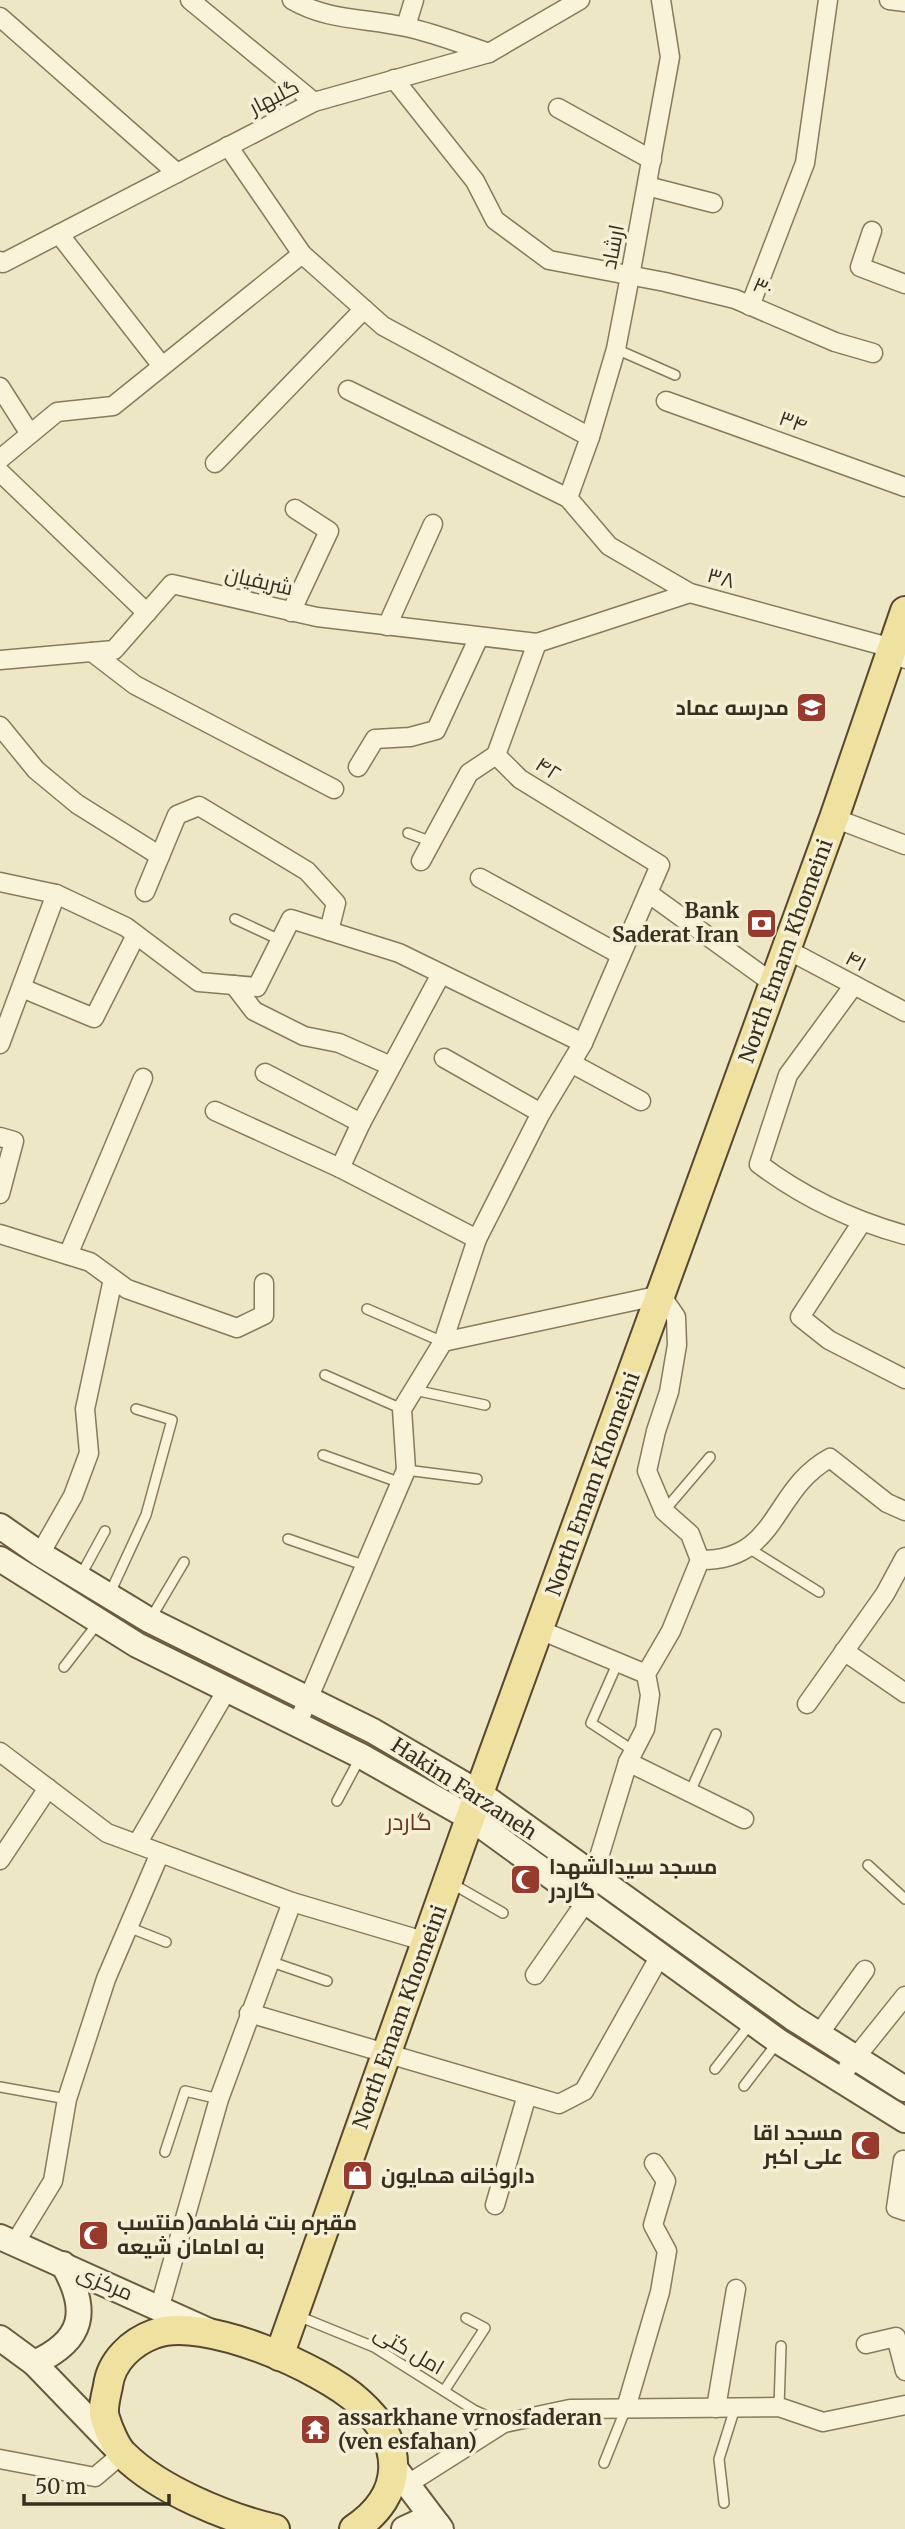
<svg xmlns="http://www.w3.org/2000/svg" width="905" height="2529" viewBox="0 0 905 2529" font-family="Merriweather,Cairo,serif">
<rect width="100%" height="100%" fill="#ede7c6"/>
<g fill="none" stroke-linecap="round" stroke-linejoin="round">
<defs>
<g id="lane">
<polyline points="616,349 675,375"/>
<polyline points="408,833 432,842"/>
<polyline points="235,919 280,940"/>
<polyline points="367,1309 443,1342"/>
<polyline points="325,1375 402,1409"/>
<polyline points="414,1390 485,1405"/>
<polyline points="323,1455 401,1483"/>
<polyline points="406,1470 477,1479"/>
<polyline points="664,1511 710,1457"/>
<polyline points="288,1539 366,1566"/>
<polyline points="750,1549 819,1592"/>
<polyline points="81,1575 105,1531"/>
<polyline points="110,1593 146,1515 172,1420 136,1409"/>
<polyline points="151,1618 184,1562"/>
<polyline points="618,1662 591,1723 634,1751"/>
<polyline points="64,1667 98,1623"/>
<polyline points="690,1792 716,1734"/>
<polyline points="337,1801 361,1756"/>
<polyline points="868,1865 905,1899"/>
<polyline points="451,1883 503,1913"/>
<polyline points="128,1927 166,1942"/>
<polyline points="269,1961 327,1981"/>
<polyline points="715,2069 751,2023"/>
<polyline points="744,2086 777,2043"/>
<polyline points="0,2087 67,2099"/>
<polyline points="165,2152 185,2091 219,2099"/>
<polyline points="298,2316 374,2347 474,2410 502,2423"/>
<polyline points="444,2391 485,2328 466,2318"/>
<polyline points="779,2407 781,2346"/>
<polyline points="604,2463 626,2408"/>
<polyline points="724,2503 719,2459 735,2408"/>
</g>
<g id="street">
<polyline points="190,0 314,102"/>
<path d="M292,0c36,21 75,18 114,27 28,6 56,17 83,26"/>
<polyline points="889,0 905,2"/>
<polyline points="0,17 177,173"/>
<polyline points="406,26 414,0"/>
<polyline points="394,79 475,181 495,220 549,260 665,282 735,299 835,342 873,353"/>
<polyline points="558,108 652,160"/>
<polyline points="228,146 302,254"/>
<polyline points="647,186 713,203"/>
<polyline points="872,231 860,267 905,284"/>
<polyline points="59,234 162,366"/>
<polyline points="0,261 3,263 314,102 489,53 580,0"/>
<polyline points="750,306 805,163 828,0"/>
<polyline points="0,387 30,434"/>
<polyline points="348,390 568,498 609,546 690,593 892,648 905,659"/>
<polyline points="666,401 905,487"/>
<polyline points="0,459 57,412 113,406 302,254 383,326 590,437"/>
<polyline points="215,463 364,309"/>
<polyline points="0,472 147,613"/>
<polyline points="568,498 590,437 616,349 630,276 670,57 661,0"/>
<polyline points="291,612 329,531 295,509"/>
<polyline points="387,626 433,524"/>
<polyline points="92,652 135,685 334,789"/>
<polyline points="0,660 114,650 172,584 317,617 537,643 690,593"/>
<polyline points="0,726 36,770 77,804 160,856"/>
<polyline points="358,767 375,739 410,737 436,730 479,637"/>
<polyline points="834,818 905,845"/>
<polyline points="421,861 469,773 496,755"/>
<polyline points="480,878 621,955"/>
<polyline points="0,882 56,894 126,927 199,982 257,987 291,919 399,953 583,1043"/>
<polyline points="145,892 177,815 199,806 307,871 336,903 329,931"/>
<polyline points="648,893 774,984"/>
<polyline points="786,949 905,1012"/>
<polyline points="234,985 254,1011 304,1036 339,1043 391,1066"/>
<path d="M854,985l-66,90 -29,89c45,34 92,56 146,71"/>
<polyline points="22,988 94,1018 136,935"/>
<polyline points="0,1044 56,894"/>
<polyline points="444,1058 541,1113"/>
<polyline points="571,1063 641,1101"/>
<polyline points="265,1073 361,1123"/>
<polyline points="215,1111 340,1168 477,1239"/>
<polyline points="0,1137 14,1141 0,1194"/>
<polyline points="340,1168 361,1123 441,974"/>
<polyline points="862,1222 800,1317 829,1340 905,1379"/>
<polyline points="0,1234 90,1262 127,1289 237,1328 264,1315 264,1283"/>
<polyline points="68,1255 143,1078"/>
<polyline points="443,1342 661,1295 676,1317 677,1345 669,1392 656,1431 647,1471 664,1511 690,1534 700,1560 671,1631 646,1674 650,1695 645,1729 628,1762 585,1903 535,1975"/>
<polyline points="40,1554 73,1496 89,1453 85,1409 113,1279"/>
<path d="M700,1560c79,1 71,-70 130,-102l57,45 18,8"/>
<polyline points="540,1630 646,1674"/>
<polyline points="844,1651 905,1693"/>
<polyline points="807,1704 885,1594 905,1557"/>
<polyline points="297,1725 406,1470 402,1409 443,1342 477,1239 541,1113 583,1043 660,865 520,779 496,755 537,643"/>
<polyline points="0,1752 107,1833 292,1902 427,1942"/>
<polyline points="628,1762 744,1819"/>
<polyline points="137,1844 228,1688"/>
<polyline points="0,1860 48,1788"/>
<polyline points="249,2013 559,2104 584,2091 661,1954"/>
<polyline points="819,2034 865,1970"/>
<polyline points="848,2067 905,1996"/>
<polyline points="903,2160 896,2208 905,2211"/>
<polyline points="495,2205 527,2095"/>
<polyline points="15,2243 53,2181 67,2099 106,1979 160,1853"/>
<polyline points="160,2306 219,2099 292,1902"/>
<polyline points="866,2344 896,2337 905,2371"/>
<polyline points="626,2408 660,2292 667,2251 653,2225 666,2181 654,2163"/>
<polyline points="716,2408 736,2289"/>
<polyline points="0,2459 95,2477 122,2454"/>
<polyline points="408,2484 504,2423 570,2409 779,2407 823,2422 905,2405"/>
</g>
<g id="secondary">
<polyline points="0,1526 40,1554 149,1620 373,1731 479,1793 793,2018 905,2089"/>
<polyline points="0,1559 137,1645 361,1756 472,1819 778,2041 905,2120"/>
<polyline points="0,2237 209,2331"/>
<polyline points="0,2338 34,2363 116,2448"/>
<path d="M34,2363c51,-23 55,-53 29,-99"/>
<polyline points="395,2468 441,2529"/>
<polyline points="404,2529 417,2523 438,2525"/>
</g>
<g id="primary">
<polyline points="279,2356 479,1793 834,818 905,611"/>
<path d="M275,2529c-47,-11 -116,-39 -151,-74 -8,-7 -16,-27 -19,-37 -3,-9 1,-22 3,-32 3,-25 24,-44 46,-52 48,-19 168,34 205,68 46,41 47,92 -5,127"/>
</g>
</defs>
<!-- lane casing -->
<use href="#lane" stroke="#887a5c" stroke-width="12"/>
<!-- street casing -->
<use href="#street" stroke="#887a5c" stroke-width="21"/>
<!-- secondary casing -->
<use href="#secondary" stroke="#6a5b3f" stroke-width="28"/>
<!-- primary casing -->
<use href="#primary" stroke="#564730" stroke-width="32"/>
<!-- lane -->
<use href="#lane" stroke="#f8f3d9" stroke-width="9"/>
<!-- street -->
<use href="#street" stroke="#f8f3d9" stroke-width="18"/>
<!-- secondary -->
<use href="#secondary" stroke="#f8f3d9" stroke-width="24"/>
<!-- primary -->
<use href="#primary" stroke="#efe19f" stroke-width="28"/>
</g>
<!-- icons -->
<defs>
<symbol id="school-square" viewBox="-11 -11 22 22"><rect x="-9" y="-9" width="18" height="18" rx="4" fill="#963b2d" stroke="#f5f0d5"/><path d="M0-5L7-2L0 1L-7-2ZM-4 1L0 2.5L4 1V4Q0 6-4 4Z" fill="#fff"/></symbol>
<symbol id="bank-square" viewBox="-11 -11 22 22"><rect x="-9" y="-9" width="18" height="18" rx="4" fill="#963b2d" stroke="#f5f0d5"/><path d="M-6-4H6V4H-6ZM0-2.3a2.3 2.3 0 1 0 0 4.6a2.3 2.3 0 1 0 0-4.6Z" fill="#fff"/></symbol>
<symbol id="mosque-square" viewBox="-11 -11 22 22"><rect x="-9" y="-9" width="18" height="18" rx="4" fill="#963b2d" stroke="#f5f0d5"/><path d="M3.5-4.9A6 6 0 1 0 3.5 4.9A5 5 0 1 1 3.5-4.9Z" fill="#fff"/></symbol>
<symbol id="shop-square" viewBox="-11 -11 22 22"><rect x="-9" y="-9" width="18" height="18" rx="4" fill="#963b2d" stroke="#f5f0d5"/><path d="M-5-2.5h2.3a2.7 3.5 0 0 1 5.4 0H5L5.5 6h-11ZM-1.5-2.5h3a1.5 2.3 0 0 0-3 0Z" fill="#fff"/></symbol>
<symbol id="temple-square" viewBox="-11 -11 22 22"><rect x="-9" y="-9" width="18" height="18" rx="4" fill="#963b2d" stroke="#f5f0d5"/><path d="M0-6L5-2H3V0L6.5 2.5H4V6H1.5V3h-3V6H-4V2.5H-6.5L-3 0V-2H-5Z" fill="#fff"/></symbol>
</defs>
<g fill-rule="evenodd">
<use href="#school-square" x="794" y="690" width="35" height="35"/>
<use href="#bank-square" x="744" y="906" width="35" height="35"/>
<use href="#mosque-square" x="508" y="1862" width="35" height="35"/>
<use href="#mosque-square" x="848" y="2128" width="35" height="35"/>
<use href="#shop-square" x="340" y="2158" width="35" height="35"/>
<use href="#mosque-square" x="76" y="2218" width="35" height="35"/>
<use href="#temple-square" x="298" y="2412" width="35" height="35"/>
</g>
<g text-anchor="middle" stroke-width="7" stroke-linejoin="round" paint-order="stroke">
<!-- street labels -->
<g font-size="21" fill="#392f1f" stroke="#f5f0d5">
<text transform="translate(274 97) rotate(-27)" y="7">گلبهار</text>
<text transform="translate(613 247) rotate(-79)" y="7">ارشاد</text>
<text transform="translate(763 287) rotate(24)" y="7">۳۰</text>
<text transform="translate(793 422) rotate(20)" y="7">۳۴</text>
<text transform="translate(721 578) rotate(15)" y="7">۳۸</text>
<text transform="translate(259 581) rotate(13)" y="7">شریفیان</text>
<text transform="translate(548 769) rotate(33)" y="7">۴۲</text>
<text transform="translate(786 951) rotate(-70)" y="7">North Emam Khomeini</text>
<text transform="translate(856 961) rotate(28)" y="7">۴۱</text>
<text transform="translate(593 1484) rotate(-70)" y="7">North Emam Khomeini</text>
<text transform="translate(464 1789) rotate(33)" y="7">Hakim Farzaneh</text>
<text transform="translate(400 2017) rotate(-70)" y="7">North Emam Khomeini</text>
<text transform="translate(105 2283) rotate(23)" y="7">مرکزی</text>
<text transform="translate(409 2350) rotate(30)" y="7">امل کتی</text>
</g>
<!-- poi labels -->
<g font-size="21" font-weight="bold" fill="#392f1f" stroke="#f5f0d5" text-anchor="start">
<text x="789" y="715" text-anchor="end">مدرسه عماد</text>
<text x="739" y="918" text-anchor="end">Bank<tspan x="739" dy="24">Saderat Iran</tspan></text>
<text x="549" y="1874">مسجد سیدالشهدا<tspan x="549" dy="24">گاردر</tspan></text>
<text x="843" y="2140" text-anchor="end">مسجد اقا<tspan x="843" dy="24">علی اکبر</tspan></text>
<text x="381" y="2183">داروخانه همایون</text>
<text x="117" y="2230">مقبره بنت فاطمه(منتسب<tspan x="117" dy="24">به امامان شیعه</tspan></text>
<text x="338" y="2425">assarkhane vrnosfaderan<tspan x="338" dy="24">(ven esfahan)</tspan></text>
</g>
<!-- neighbourhood labels -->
<g font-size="23" fill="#653820" stroke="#f5f0d5">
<text x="409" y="1830">گاردر</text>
</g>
</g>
<!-- scale -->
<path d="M24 2494v10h145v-10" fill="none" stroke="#392f1f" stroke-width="3.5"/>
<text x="35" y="2494" font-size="21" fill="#392f1f" stroke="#f5f0d5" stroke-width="5" paint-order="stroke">50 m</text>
</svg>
